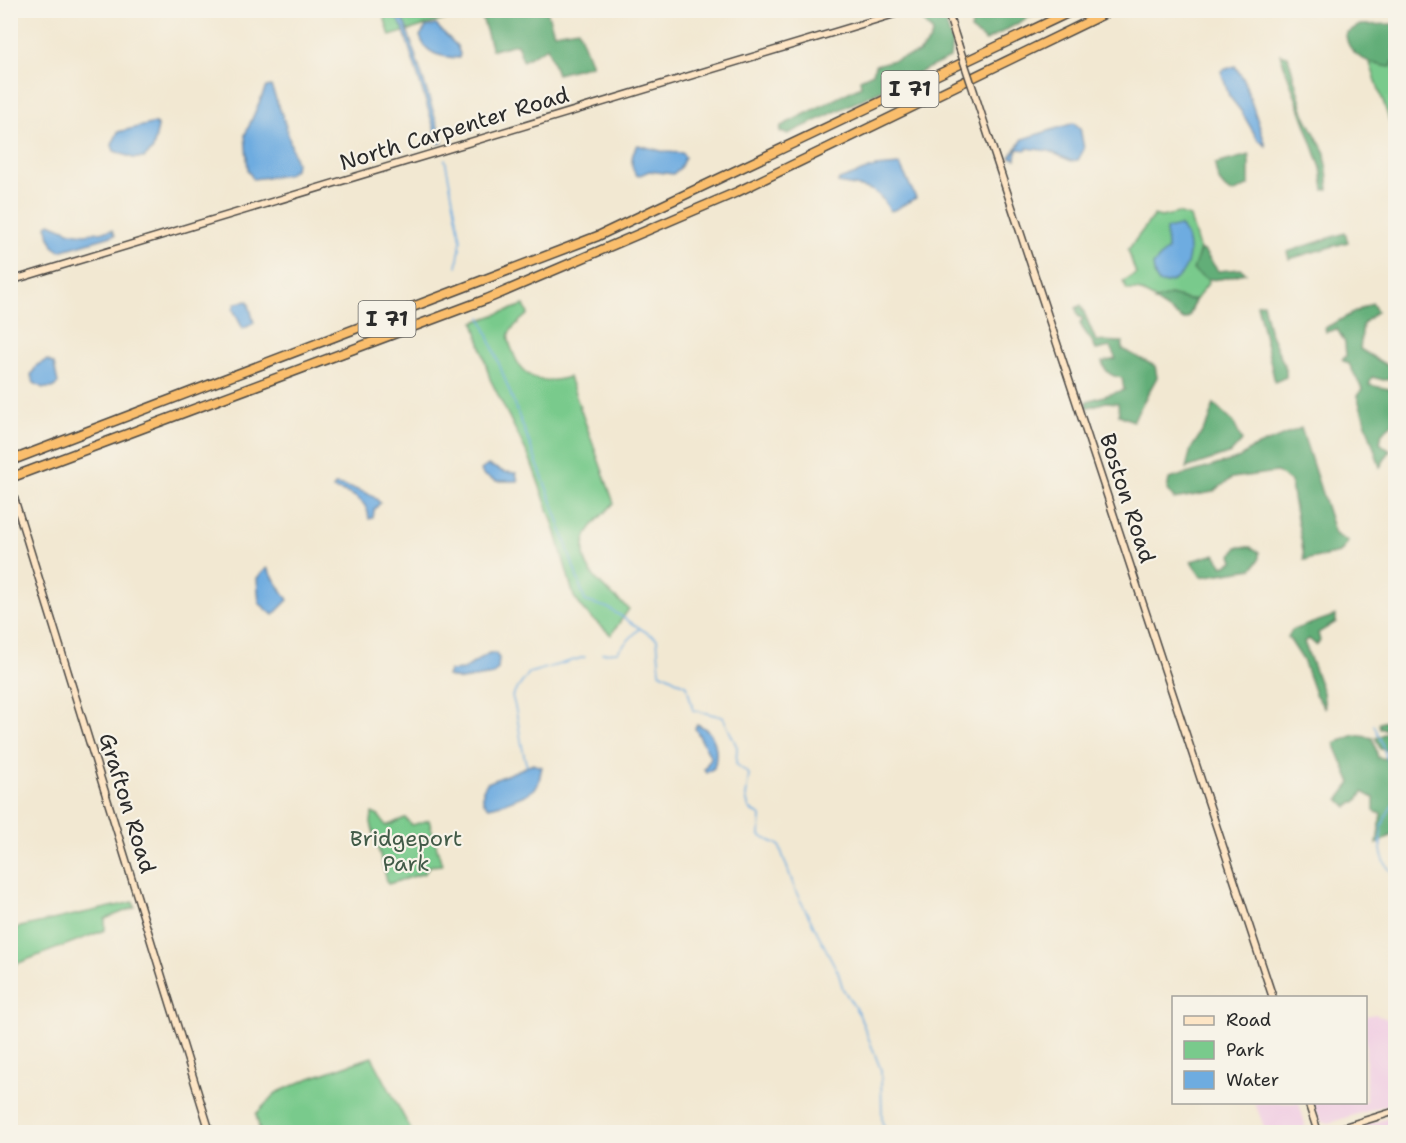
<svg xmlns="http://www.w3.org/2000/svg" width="1406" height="1143" viewBox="0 0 1406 1143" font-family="'Shantell Sans',sans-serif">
<rect width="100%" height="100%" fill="#f7f3e8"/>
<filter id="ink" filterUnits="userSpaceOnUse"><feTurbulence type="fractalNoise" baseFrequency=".0167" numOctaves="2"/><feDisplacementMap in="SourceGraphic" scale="12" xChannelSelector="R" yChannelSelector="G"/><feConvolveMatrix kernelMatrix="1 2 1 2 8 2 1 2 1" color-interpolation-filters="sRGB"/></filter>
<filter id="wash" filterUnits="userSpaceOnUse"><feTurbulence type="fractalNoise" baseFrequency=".008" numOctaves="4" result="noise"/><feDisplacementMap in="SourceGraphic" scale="24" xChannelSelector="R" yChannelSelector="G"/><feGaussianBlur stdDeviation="1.35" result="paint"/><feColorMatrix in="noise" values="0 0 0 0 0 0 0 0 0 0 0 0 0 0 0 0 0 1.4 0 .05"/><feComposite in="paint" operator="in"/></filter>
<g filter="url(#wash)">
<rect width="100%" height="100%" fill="#f2e8d2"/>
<!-- built -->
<g fill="#f1d0e3">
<polygon points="1375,1014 1395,1022 1395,1102 1329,1123 1322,1122 1312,1103 1366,1102 1366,1016"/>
<polygon points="1255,1103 1299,1103 1305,1124 1304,1128 1294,1132 1266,1132"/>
<polygon points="1395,1116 1395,1132 1345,1132"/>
</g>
<!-- green -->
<g fill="#79ca8c" stroke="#527a5c" stroke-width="1.5">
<polygon points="382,10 473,11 390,36"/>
<polygon points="1395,30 1395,137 1360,34"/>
<polygon points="1178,213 1190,217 1209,282 1195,301 1189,317 1138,290 1127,290 1123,281 1136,274 1128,250 1154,215 1161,217"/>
<path d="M524,305l4,9c-6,5 -16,13 -19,20 -2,6 2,13 4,18 10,28 29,33 56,25l45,126c-8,9 -20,19 -26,29 -17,35 19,58 41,77l-18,26 -26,-23 -11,-15 -20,-71 -24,-67 -40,-80 -16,-57z"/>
<polygon points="372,813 379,816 386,826 405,818 412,825 429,820 442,865 429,866 425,873 388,884 371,823"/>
<polygon points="133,902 135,907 105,919 105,930 11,966 11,929"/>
<polygon points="372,1057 412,1132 260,1132 256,1114 276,1093 310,1078"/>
</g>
<!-- forest -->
<g fill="#62ae78" stroke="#466c52" stroke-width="1.5">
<polygon points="480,11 547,11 554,33 578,29 592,65 557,74 547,47 523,61 517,44 492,50"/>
<polygon points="938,11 943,14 952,42 950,58 788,134 780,132 781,126 861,86 860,79 873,73 875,65 919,53 930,40 933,32 923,22 924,16"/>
<polygon points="975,11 975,10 1040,11 986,41 971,30"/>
<path d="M1395,24v33l-4,10c-19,-2 -45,-11 -45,-34l14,-8z"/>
<polygon points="1280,54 1288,56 1304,113 1325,153 1329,189 1324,190 1321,168"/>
<path d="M1249,155v30l-16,8c-12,-3 -17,-17 -18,-29z"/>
<polygon points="1345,233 1348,242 1289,259 1287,252"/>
<path d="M1200,250l4,1 14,20 23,-2 5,4c-23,4 -33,14 -53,-3z"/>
<polygon points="1170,295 1189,300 1195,299 1189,317 1184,320 1154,301"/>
<polygon points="1263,303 1269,330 1286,369 1286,377 1275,382 1257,304"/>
<polygon points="1372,303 1377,311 1363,324 1360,349 1396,371 1395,379 1383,380 1372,377 1369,385 1395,390 1395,422 1382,433 1380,443 1390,451 1380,467 1357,396 1362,389 1349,364 1342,360 1346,356 1345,343 1337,329 1326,332 1325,328"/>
<path d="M1081,305l15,36 27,1 -1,7 33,17 2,11 -24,44 -14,-6 -1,-12 -12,-1 -20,6 1,-7 37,-11 -2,-12c-11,-2 -16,-5 -20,-16l14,-3 -6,-12 -14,3c-3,-11 -12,-16 -16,-27l3,-4 -5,-3 -2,-8z"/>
<polygon points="1214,404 1234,423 1242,441 1231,453 1186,468 1191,449 1209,421"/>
<path d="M1301,428l34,106 13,8 -8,11 -36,7c-2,-27 -11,-51 -13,-78l-14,-10 -45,6 -19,14 -39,7 -7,-9 2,-11 71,-21 9,-8z"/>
<polygon points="1237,547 1251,547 1259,552 1259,560 1252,569 1201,577 1191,561 1215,554 1223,566 1234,561 1232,555"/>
<polygon points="1336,615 1336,622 1318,633 1320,641 1316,645 1309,639 1304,642 1323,692 1325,709 1315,694 1303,660 1288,637 1292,630"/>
<polygon points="1395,696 1395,741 1390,751 1380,749 1376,738 1393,729 1380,729 1379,723 1390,720 1389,698"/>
<polygon points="1355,735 1373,738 1378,758 1395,759 1395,833 1377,844 1381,814 1374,811 1374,798 1363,792 1357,801 1347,807 1339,799 1351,783 1334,743"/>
</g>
<!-- water -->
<g fill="#6eace0" stroke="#4c6c86" stroke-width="1.5">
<polygon points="392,11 401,11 401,18 406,26 443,142 439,144 403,28"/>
<path d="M436,25l21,21 3,8 -1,4c-17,-1 -34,-3 -39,-22l6,-9z"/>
<polygon points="1235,66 1244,80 1266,146 1258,140 1241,111 1229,96 1221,71"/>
<polygon points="271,86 284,120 296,163 295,169 286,175 253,179 248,170 245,135 266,87"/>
<polygon points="155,123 158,127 153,149 144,158 133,158 114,151 112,145 118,132"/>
<polygon points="1074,123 1080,128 1084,149 1078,160 1071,161 1049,151 1027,148 1027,150 1017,149 1016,159 1010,157 1023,139"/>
<path d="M638,145l27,7 17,1 3,4 -5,11 -7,6 -24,-3 -11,5c-9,-6 -7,-24 0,-31z"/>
<path d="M900,165l16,33 -22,12 -4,1c-14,-27 -25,-22 -52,-28l1,-3 36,-13z"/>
<polygon points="50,223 71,232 85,234 112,230 115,235 60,251 53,246 46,226"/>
<path d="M1180,226c18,19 8,61 -21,57l-4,-6 -2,-12 14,-15 -1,-21z"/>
<polygon points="248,301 254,323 243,329 233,309 236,303"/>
<polygon points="47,360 54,364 58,383 53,388 43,388 34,383 31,375 37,365"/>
<polygon points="488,465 504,472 516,473 518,481 496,481 483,475 481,470"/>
<path d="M335,485c12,1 39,8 45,18l-6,7 -1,8 -4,1c-1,-20 -19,-26 -36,-30z"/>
<polygon points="267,568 288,600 273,615 259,603 257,578"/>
<polygon points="489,653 495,653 499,658 498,669 493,675 461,680 447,676 449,671 463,670"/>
<path d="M697,724c19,8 22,26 17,44l-8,5 -2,-4 7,-11 -16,-30z"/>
<path d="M533,764l9,3c-2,5 -2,14 -5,19 -6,9 -37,19 -48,21l-6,-5v-12l4,-7z"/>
</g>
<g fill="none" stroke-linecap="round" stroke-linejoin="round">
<!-- stream -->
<g stroke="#6eace0" stroke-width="1.5">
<polyline points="445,159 461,240 457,267"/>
<polyline points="481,317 552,502 585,601 608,608 657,639 660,672 687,686 693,710 723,717 737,747 736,764 749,774 746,797 749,809 761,816 760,836 779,845 796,892 838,972 843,989 859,1014 881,1070 882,1122 887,1132"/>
<polyline points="602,653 617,652 639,629"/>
<polyline points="1374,725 1382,743 1396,791"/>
<path d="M527,766c-8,-24 -7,-46 -15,-70l17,-23 56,-16"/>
<path d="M1396,802c-19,18 -22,57 0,74"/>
</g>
</g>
</g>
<g filter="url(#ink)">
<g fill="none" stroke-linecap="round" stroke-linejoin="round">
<defs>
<g id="secondary">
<polyline points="947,10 958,44"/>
<polyline points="974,92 1273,998"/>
<polyline points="10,281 908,10"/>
<polyline points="10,485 210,1132"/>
<polyline points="1308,1102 1318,1132"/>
<polyline points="1328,1132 1396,1111"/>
</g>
<g id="highway">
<polyline points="10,461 598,236 1074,10"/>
<polyline points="10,478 487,299 737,192 1112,10"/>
</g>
</defs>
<!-- secondary casing -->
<use href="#secondary" stroke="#494744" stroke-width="9"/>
<!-- highway casing -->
<use href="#highway" stroke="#494744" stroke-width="11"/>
<!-- secondary -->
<use href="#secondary" stroke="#fde5c5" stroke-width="6"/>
<!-- highway -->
<use href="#highway" stroke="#fabe6d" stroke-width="8"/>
<defs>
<polyline id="secondary-bridge" points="958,44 974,92"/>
</defs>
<!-- secondary-bridge casing -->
<use href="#secondary-bridge" stroke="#494744" stroke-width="9" stroke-linecap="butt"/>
<!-- secondary-bridge -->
<use href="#secondary-bridge" stroke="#fde5c5" stroke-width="6"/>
</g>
</g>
<g text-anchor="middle" stroke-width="4.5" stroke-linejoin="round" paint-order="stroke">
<!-- shield labels -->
<g fill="#f7f3e8" stroke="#686764" stroke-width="1.5">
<rect x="881.5" y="71" width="57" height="36" rx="4.5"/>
<rect x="358.5" y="301" width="57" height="36" rx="4.5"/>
</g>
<g font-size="21" font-weight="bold" fill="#2b2b2b">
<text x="910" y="96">I 71</text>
<text x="387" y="326">I 71</text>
</g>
<!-- street labels -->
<g font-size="22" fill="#2b2b2b" stroke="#f7f3e8">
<text transform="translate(454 128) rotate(-17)" y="8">North Carpenter Road</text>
<text transform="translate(1128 498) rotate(72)" y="8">Boston Road</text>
<text transform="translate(128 803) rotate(73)" y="8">Grafton Road</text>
</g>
<!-- park labels -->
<g font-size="22" fill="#425b48" stroke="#f7f3e8">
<text x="406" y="846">Bridgeport<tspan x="406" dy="25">Park</tspan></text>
</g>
</g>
<!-- margin -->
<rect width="1406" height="1143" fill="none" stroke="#f7f3e8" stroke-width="36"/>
<!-- legend -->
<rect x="1172" y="996" width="195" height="108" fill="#f7f3e8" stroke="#a5a39c" stroke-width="1.5"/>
<rect x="1184" y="1016" width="30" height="9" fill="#fde5c5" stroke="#a5a39c" stroke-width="1.5"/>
<text x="1226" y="1026" font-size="18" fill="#2b2b2b">Road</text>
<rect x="1184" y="1041" width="30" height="18" fill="#79ca8c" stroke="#a5a39c" stroke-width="1.5"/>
<text x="1226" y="1056" font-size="18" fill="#2b2b2b">Park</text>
<rect x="1184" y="1071" width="30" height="18" fill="#6eace0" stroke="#a5a39c" stroke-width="1.5"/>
<text x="1226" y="1086" font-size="18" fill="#2b2b2b">Water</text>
</svg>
